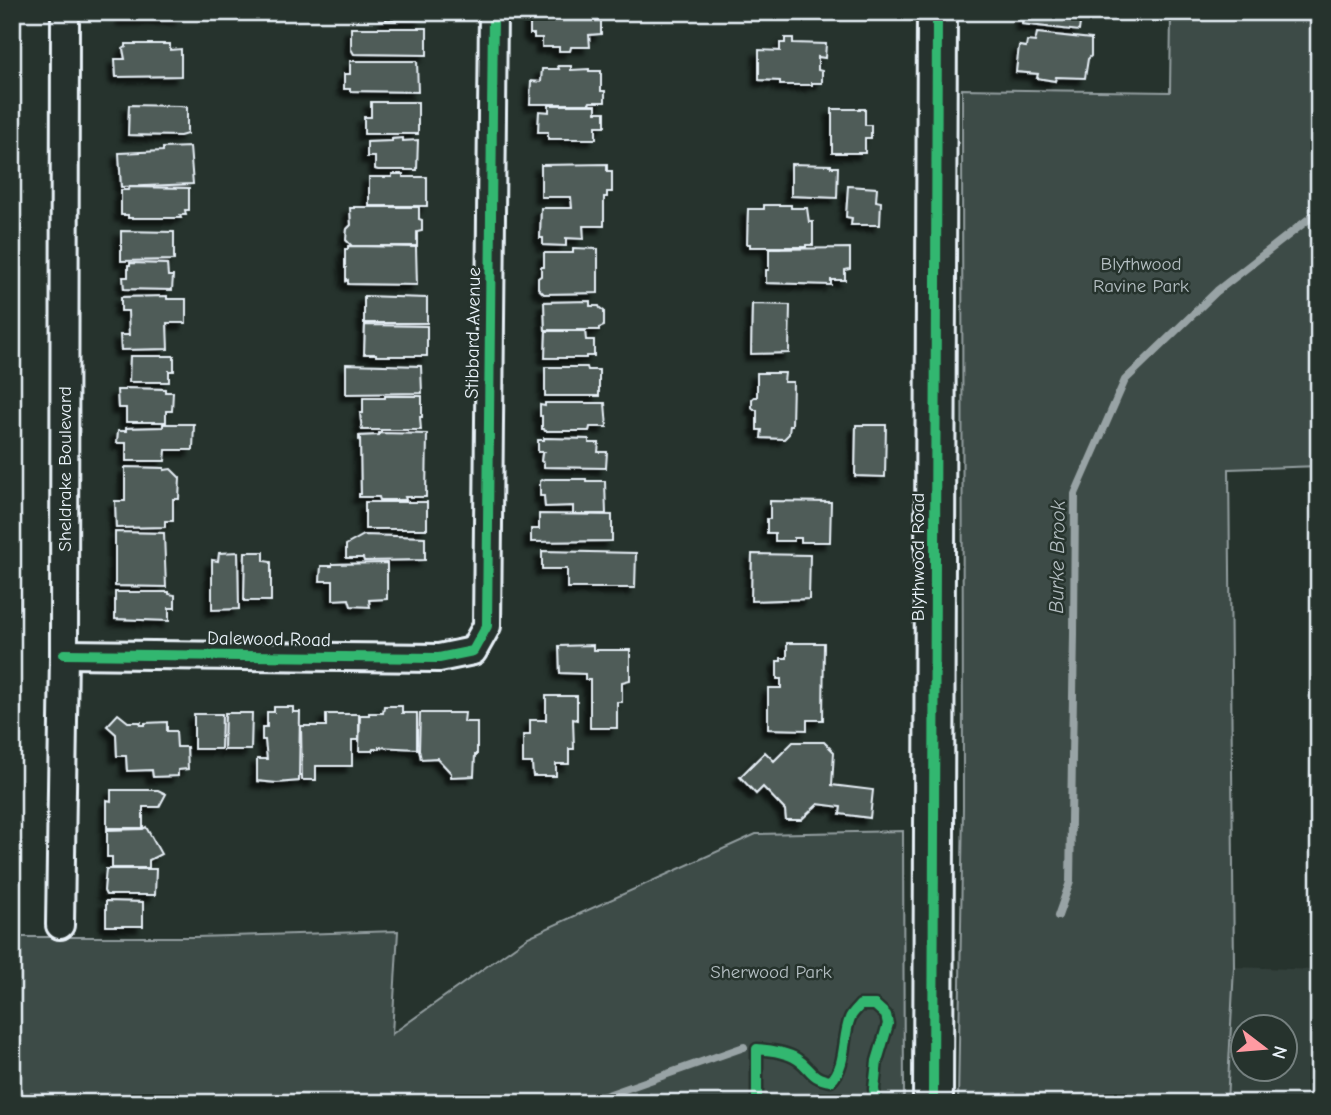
<svg xmlns="http://www.w3.org/2000/svg" width="1331" height="1115" viewBox="0 0 1331 1115" font-family="'Comic Neue',sans-serif">
<defs>
<filter id="shadow"><feDropShadow dx="-6" dy="6" stdDeviation="2" flood-color="#0009"/></filter>
</defs>
<rect width="100%" height="100%" fill="#26332d"/>
<filter id="ink" filterUnits="userSpaceOnUse"><feTurbulence type="fractalNoise" baseFrequency=".0143" numOctaves="2"/><feDisplacementMap in="SourceGraphic" scale="14" xChannelSelector="R" yChannelSelector="G"/><feConvolveMatrix kernelMatrix="1 2 1 2 8 2 1 2 1" color-interpolation-filters="sRGB"/></filter>
<g filter="url(#ink)">
<!-- built -->
<path fill="#333f3a" fill-rule="evenodd" d="M1234,967l85,3v133h-92zM1244,1028h42v42h-42z"/>
<!-- green -->
<g fill="#3e4b47" stroke="#939ea0" stroke-width="2">
<polygon points="1171,12 1319,12 1319,466 1229,469 1234,967 1227,1103 958,1103 963,807 962,89 1170,92"/>
<rect x="12" y="544" width="8" height="70"/>
<polygon points="903,831 904,1103 12,1103 12,937 195,937 398,931 392,1034 528,937 756,834"/>
</g>
<g fill="none" stroke-linecap="round" stroke-linejoin="round">
<!-- stream -->
<g stroke="#98a3a5" stroke-width="8">
<polyline points="1058,916 1070,882 1074,634 1075,494 1125,380 1217,291 1319,211"/>
<polyline points="585,1103 744,1047"/>
</g>
</g>
<!-- building -->
<g fill="#505c59" stroke="#e8f1f8" stroke-width="2" filter="url(#shadow)">
<polygon points="123,12 181,12 181,18 123,19"/>
<polygon points="386,12 423,12 423,19 386,20"/>
<polygon points="1019,12 1083,12 1083,16 1081,16 1079,31 1022,24 1022,17"/>
<polygon points="530,15 570,15 571,18 601,17 601,34 589,35 590,47 571,47 570,51 559,51 559,47 542,47 542,38 534,38 534,34 530,34"/>
<polygon points="351,28 427,28 427,55 354,54 351,49"/>
<polygon points="1037,33 1091,39 1091,56 1088,59 1085,78 1056,77 1055,81 1037,78 1038,74 1016,72 1019,46 1026,47 1027,41 1035,42"/>
<polygon points="785,38 793,38 793,43 826,44 825,58 818,57 818,70 822,71 822,83 812,83 812,85 780,85 780,81 759,80 759,50 780,51 780,43 785,43"/>
<polygon points="126,44 170,44 170,50 181,49 181,76 116,77 115,59 125,59 123,49 126,47"/>
<polygon points="350,61 417,61 418,92 350,91 350,89 344,89 344,74 350,74"/>
<polygon points="558,66 571,66 571,70 589,69 589,71 601,71 601,91 605,91 605,102 590,102 589,104 530,104 531,81 541,82 542,69 559,69"/>
<polygon points="371,102 418,102 418,134 364,134 364,117 371,117"/>
<polygon points="129,105 180,106 187,107 187,134 180,136 128,135"/>
<polygon points="549,105 596,105 596,112 605,112 605,126 596,126 596,139 548,139 548,132 538,132 539,111 549,112"/>
<polygon points="832,109 865,109 865,125 871,125 871,138 865,138 865,153 832,153"/>
<polygon points="403,138 403,141 418,140 417,170 378,170 375,169 375,157 367,157 367,142 392,141 392,139"/>
<polygon points="190,147 193,184 121,187 119,153 163,151 163,148"/>
<polygon points="607,164 607,171 612,171 612,192 607,192 607,197 604,197 604,226 583,226 584,239 566,238 566,246 543,245 543,238 540,238 541,208 572,208 571,197 541,197 541,165"/>
<polygon points="791,164 831,165 831,167 838,167 837,198 791,196"/>
<polygon points="392,174 403,174 403,177 427,177 427,206 369,206 369,177 392,177"/>
<polygon points="848,186 877,188 876,201 881,202 880,225 851,225 852,218 846,217"/>
<polygon points="129,187 189,188 189,210 185,210 186,215 180,215 181,218 128,218 128,215 121,215 121,190 128,190"/>
<polygon points="764,205 791,205 791,208 807,208 809,222 813,222 813,245 806,245 806,247 750,247 750,244 747,244 748,209 764,209"/>
<polygon points="354,207 419,207 419,219 422,220 422,231 417,232 417,246 352,246 346,240 347,229 351,225 350,208 354,208"/>
<polygon points="121,231 174,232 174,260 121,261"/>
<polygon points="348,246 416,247 417,285 348,284 348,280 346,281 346,268 345,268 345,249 348,249"/>
<polygon points="573,248 598,249 598,293 544,294 538,288 538,278 541,276 541,267 544,267 544,253 573,253"/>
<polygon points="850,248 850,269 845,270 845,280 831,280 831,285 766,283 766,270 769,270 769,249"/>
<polygon points="130,263 167,264 168,276 173,276 172,290 124,289 123,277 128,277 128,265 130,265"/>
<polygon points="167,296 167,299 186,299 186,323 167,323 168,349 121,350 120,335 129,335 128,311 121,311 121,297"/>
<polygon points="364,296 427,298 427,323 364,323"/>
<polygon points="590,301 590,306 599,306 600,308 604,311 604,326 599,328 599,330 545,330 544,302"/>
<polygon points="752,304 790,305 789,353 751,354"/>
<polygon points="365,325 427,326 427,356 376,356 376,354 364,354"/>
<polygon points="546,331 585,331 586,340 594,340 594,356 586,356 586,358 545,358"/>
<polygon points="130,356 174,356 174,371 169,371 169,382 129,382"/>
<polygon points="346,364 421,366 422,393 346,394"/>
<polygon points="545,367 587,367 588,370 599,370 599,396 545,396"/>
<polygon points="757,373 785,373 784,382 793,382 792,425 790,425 789,434 784,439 761,438 762,430 757,430 757,410 754,410 752,407 752,399 754,397 757,397"/>
<polygon points="125,388 165,389 165,392 173,392 172,411 166,411 166,422 126,422 126,408 118,408 117,390 125,390"/>
<polygon points="385,396 422,396 422,417 420,417 421,430 362,430 360,413 363,413 363,398 385,398"/>
<polygon points="545,403 605,403 607,427 590,427 589,431 545,431 544,429 542,429 542,416 540,416 540,405 545,406"/>
<polygon points="163,424 194,424 193,450 166,450 165,461 126,461 126,443 117,443 118,431 126,431 126,428 163,427"/>
<polygon points="856,425 886,425 885,477 855,476"/>
<polygon points="379,433 427,434 426,497 405,497 406,500 380,500 379,497 359,497 359,494 361,494 360,438 359,439 359,436 379,435"/>
<polygon points="544,438 589,439 589,443 599,443 598,452 607,452 606,468 544,467 544,463 541,461 542,454 544,452 538,452 538,440 544,440"/>
<polygon points="125,467 164,468 164,470 171,469 180,478 179,499 173,499 173,521 165,521 165,527 116,528 115,501 125,501"/>
<polygon points="545,479 586,479 586,481 605,481 606,514 573,514 573,506 545,507 544,496 540,496 540,481"/>
<polygon points="770,501 831,502 830,542 801,542 801,538 794,538 794,541 775,541 775,533 767,533 767,519 770,519"/>
<rect x="365" y="502" width="62" height="27"/>
<polygon points="539,514 612,515 612,541 531,542 531,529 539,529"/>
<polygon points="115,532 164,533 166,587 115,586"/>
<polygon points="364,535 425,537 425,560 364,561 363,558 346,558 346,545"/>
<polygon points="542,551 636,553 635,588 567,588 567,569 542,569"/>
<polygon points="238,552 239,609 212,610 212,560 218,561 219,553"/>
<polygon points="245,552 264,552 264,561 271,562 271,601 244,601"/>
<polygon points="752,554 810,555 809,599 751,601"/>
<polygon points="387,563 387,599 369,600 370,607 351,606 349,599 333,600 333,581 320,581 321,566 332,566 332,564"/>
<polygon points="115,592 169,592 169,594 175,595 175,608 169,608 169,621 115,619"/>
<polygon points="787,643 824,643 823,720 807,720 807,730 768,729 768,688 781,688 781,679 777,679 777,661 781,661 781,658 787,658"/>
<polygon points="593,645 593,650 630,650 630,680 622,682 622,702 617,702 617,728 590,728 590,680 585,680 585,674 560,673 559,646"/>
<polygon points="546,696 577,696 577,720 573,719 574,749 569,749 569,764 556,764 556,776 533,776 532,763 523,763 523,735 530,735 530,720 546,720"/>
<polygon points="384,706 402,706 402,713 417,713 417,749 379,747 379,749 373,749 372,751 359,751 360,715 369,715 369,713 383,713"/>
<polygon points="274,707 293,707 293,712 300,712 299,781 277,783 257,781 257,759 267,759 265,740 262,740 262,727 267,727 267,712 274,712"/>
<polygon points="225,713 252,713 251,750 224,750"/>
<polygon points="420,713 465,713 464,722 477,722 477,755 475,755 474,776 451,777 451,773 437,758 421,759 419,750"/>
<polygon points="118,714 128,722 141,722 140,725 145,725 145,723 167,722 167,731 176,731 177,747 187,747 188,769 178,770 178,776 153,777 152,770 127,771 126,756 117,756 116,734 107,726"/>
<polygon points="194,714 222,714 221,749 194,749"/>
<polygon points="326,714 359,714 359,740 352,740 352,766 316,766 316,780 302,780 301,726 326,726"/>
<polygon points="793,742 824,742 834,752 832,785 873,790 870,818 840,814 841,807 818,804 801,820 786,820 785,810 763,787 756,794 740,777 765,752 774,761"/>
<polygon points="111,790 158,790 166,794 159,807 143,807 143,828 107,828 107,800 111,801"/>
<polygon points="146,827 161,854 149,860 149,868 112,868 112,857 107,857 107,830 143,829"/>
<polygon points="106,869 156,869 155,895 106,895 104,891"/>
<polygon points="106,901 143,902 143,926 106,926"/>
</g>
<g fill="none" stroke-linecap="round" stroke-linejoin="round">
<defs>
<g id="street">
<polyline points="64,654 439,658 473,651 487,626 493,12"/>
<polyline points="60,925 64,654 65,12"/>
</g>
<polyline id="secondary" points="933,1103 937,12"/>
</defs>
<!-- street casing -->
<use href="#street" stroke="#e8f1f8" stroke-width="32"/>
<!-- secondary casing -->
<use href="#secondary" stroke="#e8f1f8" stroke-width="44"/>
<!-- street -->
<use href="#street" stroke="#26332d" stroke-width="26"/>
<!-- secondary -->
<use href="#secondary" stroke="#26332d" stroke-width="38"/>
<defs>
<g id="cycleway">
<polyline points="64,654 439,658 473,651 487,626 493,12"/>
<path d="M757,1103v-54c12,1 31,4 40,10 15,9 12,19 34,22 16,-16 11,-43 19,-63 2,-5 7,-9 10,-13h15l11,10 2,9 -11,37 -3,28 2,14"/>
<polyline points="933,1103 937,12"/>
</g>
</defs>
<!-- cycleway casing -->
<use href="#cycleway" stroke="#26332d" stroke-width="15"/>
<!-- cycleway -->
<use href="#cycleway" stroke="#33b770" stroke-width="10"/>
</g>
</g>
<g text-anchor="middle" stroke-width="5" stroke-linejoin="round" paint-order="stroke">
<!-- park labels -->
<g font-size="19" fill="#b5bfc3" stroke="#26332d">
<text x="1141" y="270">Blythwood<tspan x="1141" dy="22">Ravine Park</tspan></text>
<text x="771" y="978">Sherwood Park</text>
</g>
<!-- street labels -->
<g font-size="19" fill="#e8f1f8" stroke="#26332d">
<text transform="translate(472 333) rotate(-89)" y="7">Stibbard Avenue</text>
<text transform="translate(64 469) rotate(-90)" y="7">Sheldrake Boulevard</text>
<text transform="translate(917 557) rotate(-90)" y="7">Blythwood Road</text>
<text transform="translate(269 638) rotate(1)" y="7">Dalewood Road</text>
</g>
<!-- water labels -->
<g font-size="21" font-style="italic" fill="#b3bdc0" stroke="#26332d">
<text transform="translate(1057 557) rotate(-89)" y="7">Burke Brook</text>
</g>
</g>
<!-- margin -->
<rect width="1331" height="1115" fill="none" stroke="#26332d" stroke-width="42"/>
<rect x="21" y="21" width="1289" height="1073" fill="none" stroke="#e8f1f8" stroke-width="2.5" filter="url(#ink)"/>
<!-- north arrow -->
<g transform="translate(1264 1048) rotate(106)"><circle r="33" fill="#26332d" stroke="#747f7e" stroke-width="2"/>
<path d="M0-5L12 26L0 18L-12 26Z" fill="#ff9aa2"/>
<text y="-10" font-size="19" font-weight="bold" text-anchor="middle" fill="#e8f1f8">N</text>
</g>
</svg>
